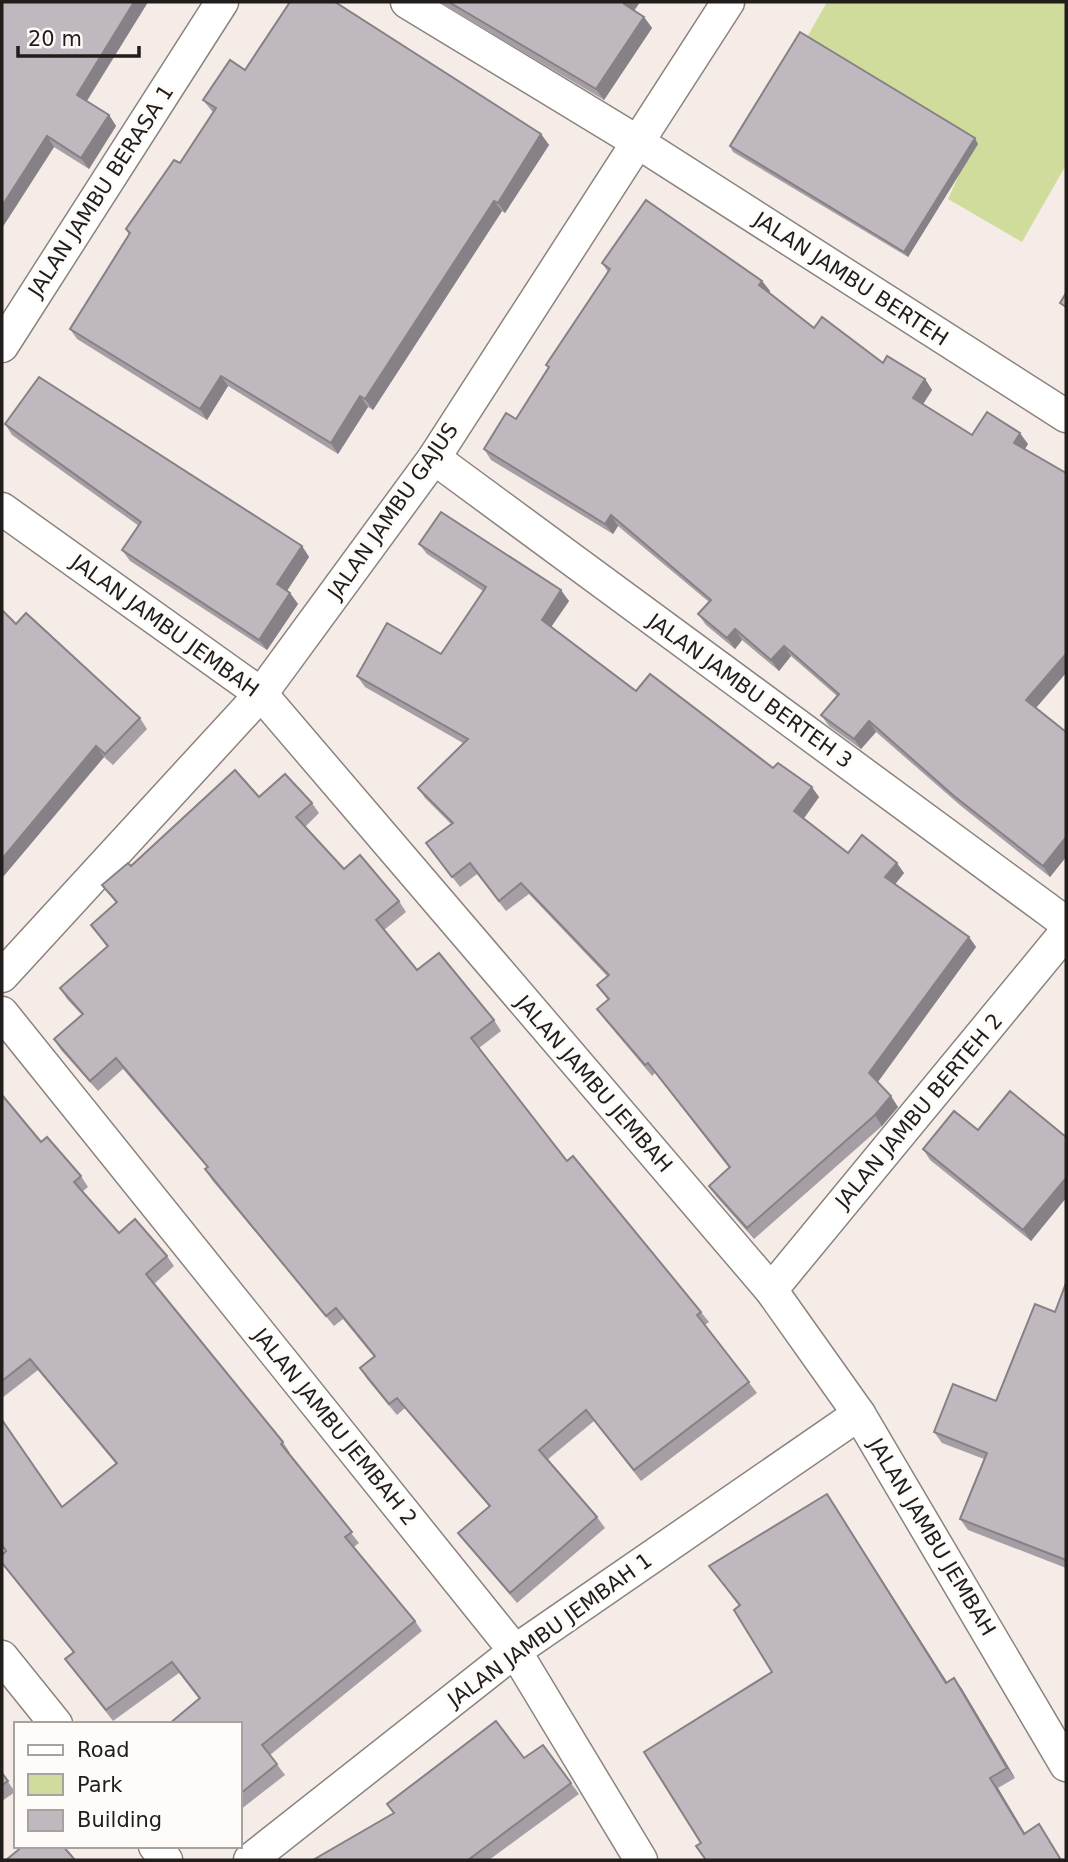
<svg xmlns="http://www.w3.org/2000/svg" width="1068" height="1862" viewBox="0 0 1068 1862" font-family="'DejaVu Sans',sans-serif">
<rect width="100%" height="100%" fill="#f6ece7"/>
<!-- green -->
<polygon fill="#d0dc9c" points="827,2 1066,2 1066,165 1022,242 948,199 975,139 806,39"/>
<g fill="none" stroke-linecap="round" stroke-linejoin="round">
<defs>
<g id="street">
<polyline points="407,2 636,141 1066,416"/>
<polyline points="2,346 222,2"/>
<polyline points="434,458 1066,923"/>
<polyline points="2,509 261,694 771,1290 859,1414 1066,1765"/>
<polyline points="2,976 261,694 434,458 728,2"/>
<polyline points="2,1013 515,1651 641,1860"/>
<polyline points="771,1290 1066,932"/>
<polyline points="2,1657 56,1724"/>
<polyline points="155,1846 166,1860"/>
<polyline points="250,1860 515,1651 859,1414"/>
</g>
</defs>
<!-- street casing -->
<use href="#street" stroke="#8b837e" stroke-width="35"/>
<!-- street -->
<use href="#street" stroke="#fff" stroke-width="32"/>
</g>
<!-- wall -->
<g fill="#a59ea4">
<polygon points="2,2 148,2 87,101 109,115 116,126 89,169 54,147 2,228"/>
<polygon points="438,2 640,2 634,10 644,17 652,28 604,100"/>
<polygon points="245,70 541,134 549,145 505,213 502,211 373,410 368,407 338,454 228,386 207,420 77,339 70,329 129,235 126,229 180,163 213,112 211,110 203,100"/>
<polygon points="978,144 908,257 733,152 730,146"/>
<polygon points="602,263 762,281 770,291 769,292 814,328 883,363 925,379 932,390 923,404 972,435 1028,444 1025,449 1066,473 1066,673 1036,708 1066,732 1066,857 1050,877 961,806 876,732 861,749 829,726 821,715 837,696 791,656 779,671 742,640 735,649 706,625 698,614 709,602 618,526 613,534 491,460 484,449 516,419 548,368 546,365 608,272"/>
<polygon points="5,424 302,546 309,557 287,591 290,593 298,604 267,650 130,561 122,550 139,526 12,435"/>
<polygon points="419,544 569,601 551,627 636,691 773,768 819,797 804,818 848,853 904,873 895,884 969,937 976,947 878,1082 898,1107 882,1126 754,1239 716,1196 709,1186 729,1168 655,1073 652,1076 605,1020 597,1009 608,1000 597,985 608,977 529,894 506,911 477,874 460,887 426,843 451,824 425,798 418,788 463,743 365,687 357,676 441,654 483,591 427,554"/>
<polygon points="2,610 16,624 140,718 147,729 113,765 104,757 2,878"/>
<polygon points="259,797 312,803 319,813 305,827 344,869 399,901 406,912 384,930 417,970 494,1020 501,1031 479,1048 567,1161 701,1312 709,1322 705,1325 757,1393 641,1481 594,1421 547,1460 597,1517 605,1528 517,1603 466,1543 458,1533 489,1506 405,1408 397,1415 367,1379 360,1368 374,1357 343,1319 334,1326 212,1180 205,1169 207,1167 123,1069 98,1091 61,1050 54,1039 82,1015 67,999 60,988 107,947 91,925 116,903 102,885 131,866"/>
<polygon points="2,1095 41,1142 81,1176 88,1187 82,1192 119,1233 167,1256 174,1266 154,1284 283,1442 290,1453 289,1454 359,1543 354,1547 415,1621 422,1631 270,1755 285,1775 240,1810 240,1724 199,1699 179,1673 113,1721 65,1659 73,1652 2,1564 2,1555 116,1464 38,1370 2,1398"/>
<polygon points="978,1130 1066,1137 1066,1198 1031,1241 930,1160 923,1149"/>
<polygon points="1066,1283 1066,1568 968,1530 960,1519 984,1459 942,1443 934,1432 996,1401 1055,1312"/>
<polygon points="834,1505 947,1682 954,1678 962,1689 1015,1778 998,1788 1025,1833 1047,1835 701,1843 772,1672 739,1606 709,1566"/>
<polygon points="524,1758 571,1783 579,1794 489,1860 313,1860"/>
<polygon points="2,1773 15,1792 2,1801"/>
</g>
<!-- shaded-wall -->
<g fill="#868186">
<polygon points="134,2 148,2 84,105 77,95"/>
<polygon points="625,2 640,2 632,14 624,4"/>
<polygon points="644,17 652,28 604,100 596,89"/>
<polygon points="109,115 116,126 89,169 81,158"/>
<polygon points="541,134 549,145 505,213 498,203"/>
<polygon points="47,136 54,147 2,228 2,206"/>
<polygon points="975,138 978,144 908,257 904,252"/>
<polygon points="494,201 502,211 373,410 365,399"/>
<polygon points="762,281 770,291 767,296 759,285"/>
<polygon points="221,376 228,386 207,420 200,409"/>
<polygon points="925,379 932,390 920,409 913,398"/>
<polygon points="360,396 368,407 338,454 331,443"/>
<polygon points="1020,433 1028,444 1022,453 1014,443"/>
<polygon points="611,515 618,526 613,534 605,524"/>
<polygon points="302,546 309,557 284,595 277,584"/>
<polygon points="561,590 569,601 549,630 542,620"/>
<polygon points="290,593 298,604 267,650 259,640"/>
<polygon points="735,629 742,640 735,649 727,638"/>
<polygon points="784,646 791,656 779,671 771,660"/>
<polygon points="1066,654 1066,673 1034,710 1026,700"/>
<polygon points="869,721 876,732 861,749 854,739"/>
<polygon points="96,746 104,757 2,878 2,859"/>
<polygon points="812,787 819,797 802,821 794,811"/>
<polygon points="1066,837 1066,857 1050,877 1043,866"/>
<polygon points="897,863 904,873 893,887 885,877"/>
<polygon points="969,937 976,947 877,1083 869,1073"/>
<polygon points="891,1096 898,1107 882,1126 875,1115"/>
<polygon points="1066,1178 1066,1198 1031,1241 1023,1230"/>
<polygon points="827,1494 834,1505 954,1693 946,1683"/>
<polygon points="954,1678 962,1689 1015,1778 1007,1768"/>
<polygon points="990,1778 998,1788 1031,1844 1024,1834"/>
</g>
<!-- building -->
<g fill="#c0b8bf" stroke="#868186" stroke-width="2">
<polygon points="2,2 134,2 77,95 109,115 81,158 47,136 2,206"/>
<polygon points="290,2 335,2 541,134 498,203 494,201 365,399 360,396 331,443 221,376 200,409 70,329 130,233 126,229 174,160 180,163 216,108 203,100 230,60 245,70"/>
<polygon points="449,2 625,2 624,4 644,17 596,89"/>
<polygon points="800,32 975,138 904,252 730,146"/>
<polygon points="646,200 762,281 759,285 814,328 822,317 883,363 887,356 925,379 913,398 972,435 987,412 1020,433 1014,443 1066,473 1066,654 1026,700 1066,732 1066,837 1043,866 954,796 869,721 854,739 821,715 839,694 784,646 771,660 735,629 727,638 698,614 711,600 611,515 605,524 484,449 506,413 516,419 549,367 546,365 610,269 602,263"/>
<polygon points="1066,293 1066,307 1060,303"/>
<polygon points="39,377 302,546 277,584 290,593 259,640 122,550 141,522 5,424"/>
<polygon points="441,512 561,590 542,620 636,691 650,674 773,768 778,763 812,787 794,811 848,853 862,835 897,863 885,877 969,937 869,1073 891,1096 875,1115 747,1228 709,1186 730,1167 648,1063 645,1065 597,1009 609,999 597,985 609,975 521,883 499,901 470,863 452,877 426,843 453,823 418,788 468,739 357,676 387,623 441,654 486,587 419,544"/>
<polygon points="2,610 16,624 26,613 140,718 105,754 96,746 2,859"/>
<polygon points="235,770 259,797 285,774 312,803 296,817 344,869 360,855 399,901 376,920 417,970 439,953 494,1020 471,1038 567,1161 573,1156 701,1312 697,1315 749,1382 634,1470 586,1410 539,1450 597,1517 510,1593 458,1533 490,1506 397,1398 389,1404 360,1368 375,1356 336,1308 326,1316 205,1169 208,1167 116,1058 90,1081 54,1039 83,1014 60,988 108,946 91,925 117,902 102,885 128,863 131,866"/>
<polygon points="1010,1091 1066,1137 1066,1178 1023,1230 923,1149 954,1111 978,1130"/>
<polygon points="2,1095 41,1142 47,1137 81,1176 74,1182 119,1233 135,1219 167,1256 146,1274 283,1442 281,1444 352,1532 345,1537 415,1621 262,1745 277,1764 240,1794 240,1724 169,1724 200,1698 172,1662 106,1710 65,1659 74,1652 2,1563 2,1555 6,1551 2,1545 2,1420 62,1507 117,1463 30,1359 2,1381"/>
<polygon points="1066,1283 1066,1560 960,1519 987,1453 934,1432 953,1384 996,1401 1035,1304 1055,1312"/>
<polygon points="827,1494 946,1683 954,1678 1007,1768 990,1778 1024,1834 1039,1824 1061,1860 706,1860 696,1846 701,1843 644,1752 772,1672 734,1610 740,1605 709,1566"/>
<polygon points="496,1721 524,1758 543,1745 571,1783 468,1860 313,1860 394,1813 387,1804"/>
<polygon points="2,1773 8,1781 2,1785"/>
<polygon points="23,1846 63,1846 75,1860 6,1860"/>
</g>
<g text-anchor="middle" stroke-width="6" stroke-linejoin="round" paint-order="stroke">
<!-- street labels -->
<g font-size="21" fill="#201d1b" stroke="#fffbf9">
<text transform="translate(101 191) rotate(-57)" y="7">JALAN JAMBU BERASA 1</text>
<text transform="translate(851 279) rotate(33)" y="7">JALAN JAMBU BERTEH</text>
<text transform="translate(393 511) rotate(-55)" y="7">JALAN JAMBU GAJUS</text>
<text transform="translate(165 626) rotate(36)" y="7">JALAN JAMBU JEMBAH</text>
<text transform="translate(750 691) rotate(36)" y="7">JALAN JAMBU BERTEH 3</text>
<text transform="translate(594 1084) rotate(49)" y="7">JALAN JAMBU JEMBAH</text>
<text transform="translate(919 1111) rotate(-50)" y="7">JALAN JAMBU BERTEH 2</text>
<text transform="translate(335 1427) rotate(51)" y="7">JALAN JAMBU JEMBAH 2</text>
<text transform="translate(932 1537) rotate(59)" y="7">JALAN JAMBU JEMBAH</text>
<text transform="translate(550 1630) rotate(-36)" y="7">JALAN JAMBU JEMBAH 1</text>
</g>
</g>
<!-- border -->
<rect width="1068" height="1862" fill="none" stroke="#201d1b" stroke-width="7"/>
<!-- legend -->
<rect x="14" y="1722" width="228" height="126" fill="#fffbf9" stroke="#a6a2a0" stroke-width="2"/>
<rect x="28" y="1745" width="35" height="10" fill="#ffffff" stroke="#a6a2a0" stroke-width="2"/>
<text x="77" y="1757" font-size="21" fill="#201d1b">Road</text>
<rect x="28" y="1774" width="35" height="21" fill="#d0dc9c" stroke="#a6a2a0" stroke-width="2"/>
<text x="77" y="1792" font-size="21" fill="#201d1b">Park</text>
<rect x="28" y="1810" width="35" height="21" fill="#c0b8bf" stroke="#a6a2a0" stroke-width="2"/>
<text x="77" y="1827" font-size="21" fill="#201d1b">Building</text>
<!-- scale -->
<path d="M18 46v10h121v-10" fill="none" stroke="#201d1b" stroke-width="3.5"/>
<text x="28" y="46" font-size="21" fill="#201d1b" stroke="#fffbf9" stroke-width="5" paint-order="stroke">20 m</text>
</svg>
